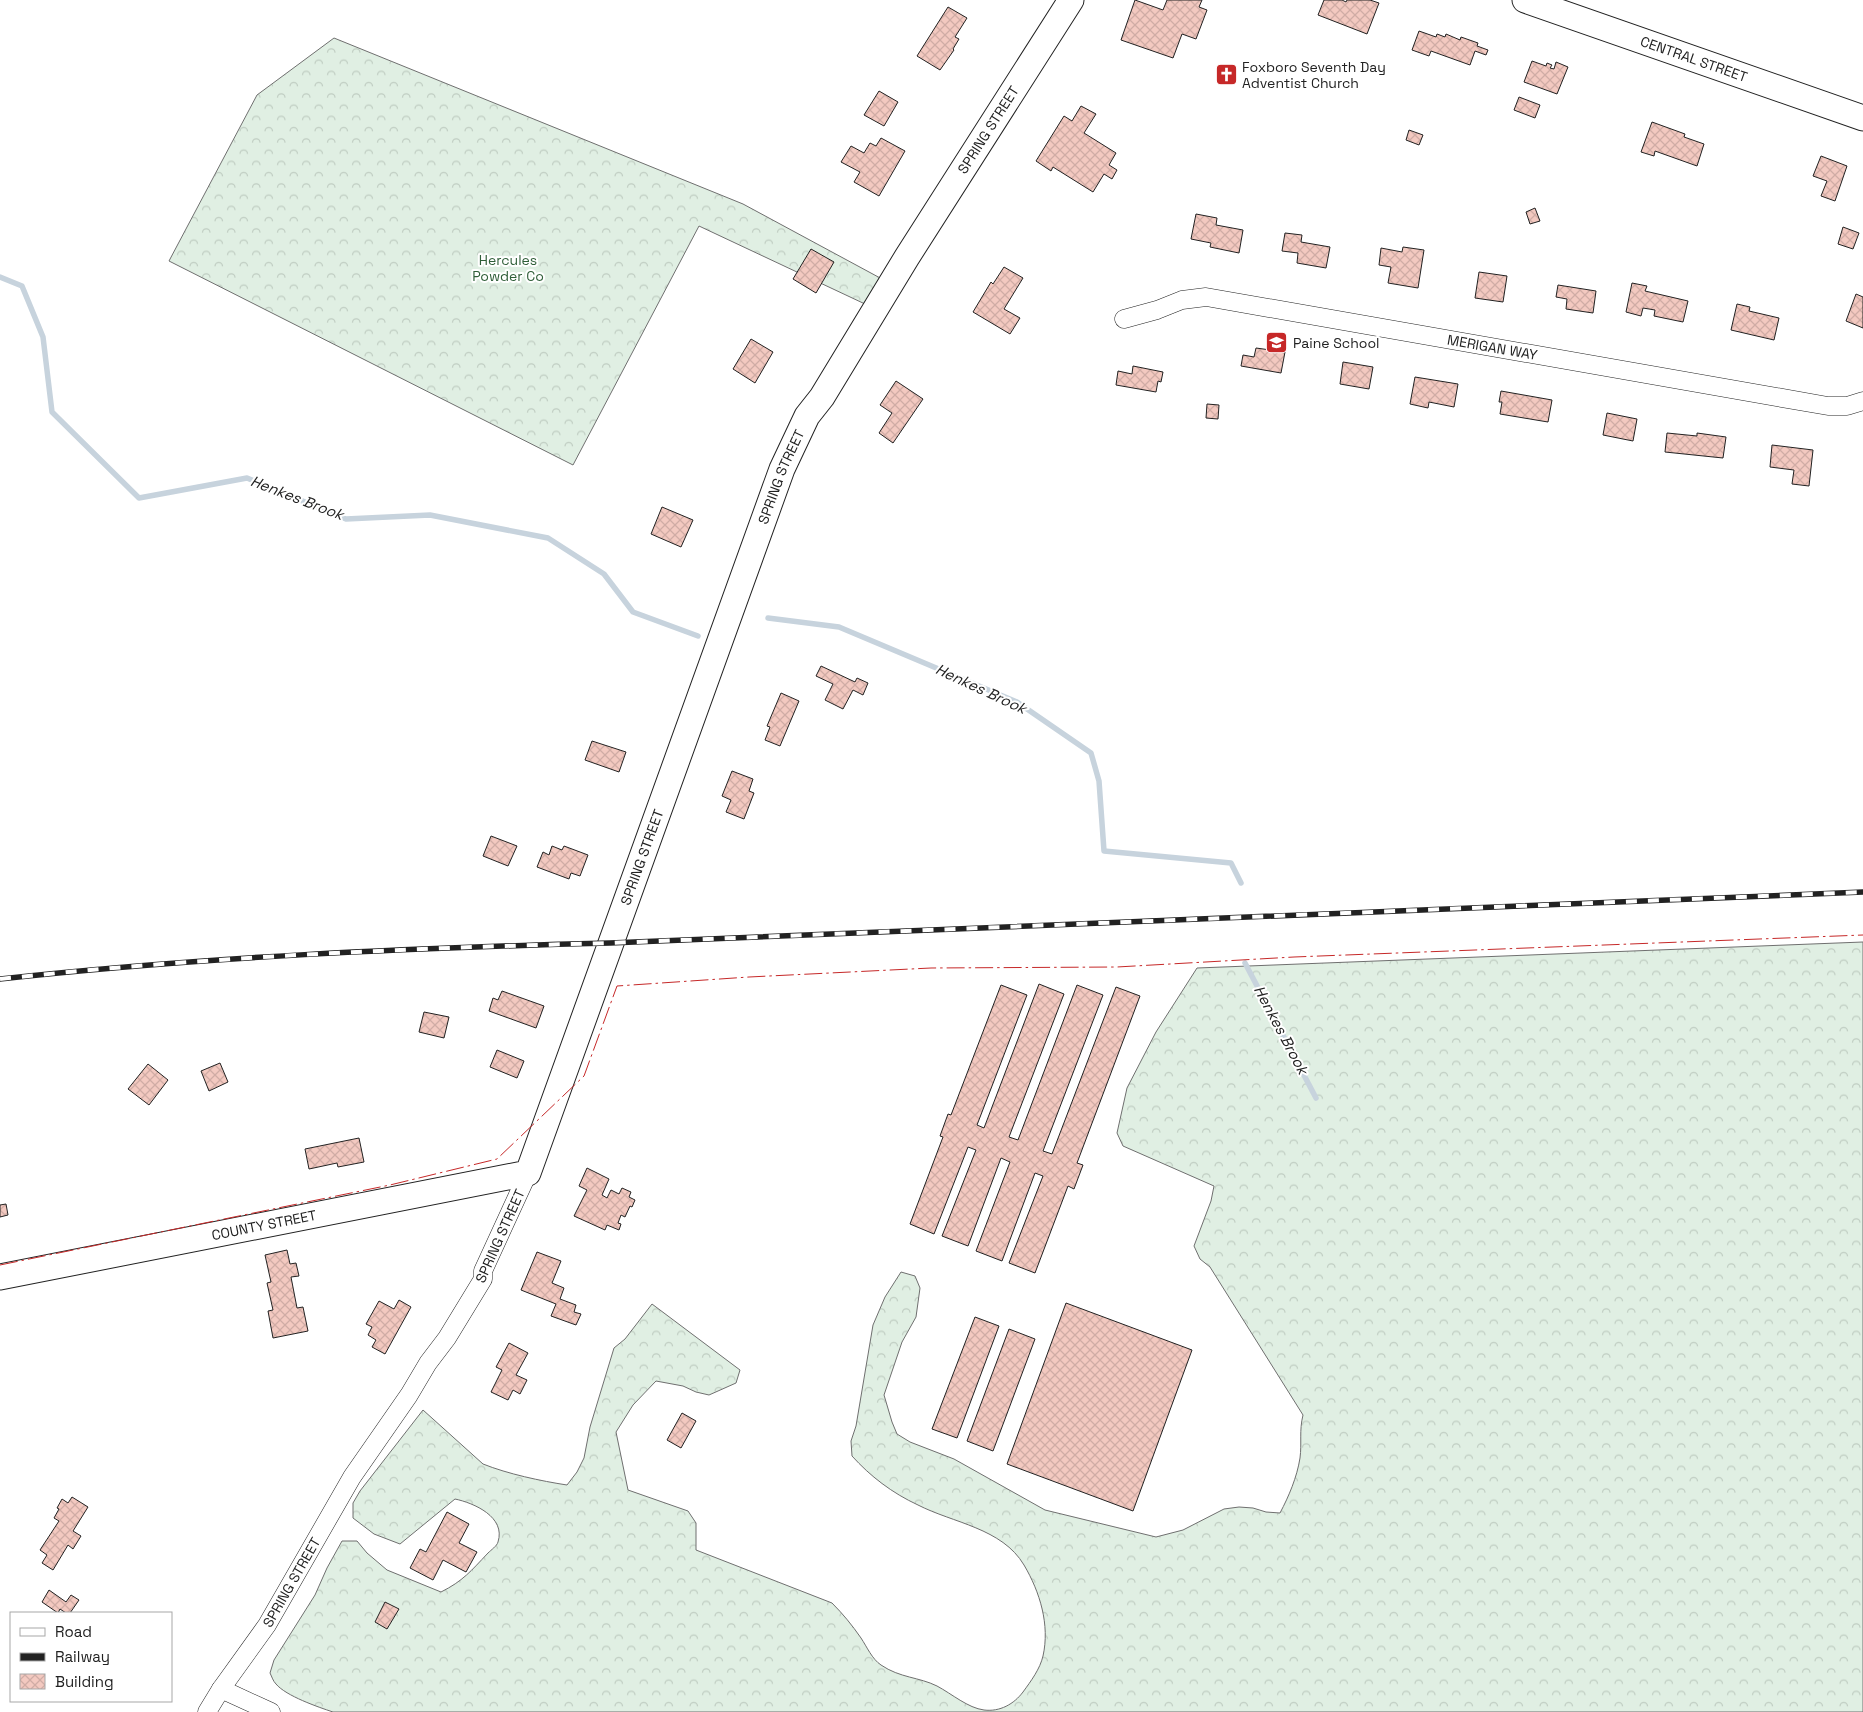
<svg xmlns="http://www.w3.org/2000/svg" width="1863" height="1712" viewBox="0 0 1863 1712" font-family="'Space Grotesk',sans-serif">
<defs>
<pattern id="forest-crowns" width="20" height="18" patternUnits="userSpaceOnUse" patternTransform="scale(1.25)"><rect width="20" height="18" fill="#e0efe3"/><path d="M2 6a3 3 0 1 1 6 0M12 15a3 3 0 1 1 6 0" fill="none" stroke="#c0cdc2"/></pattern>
<pattern id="building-cross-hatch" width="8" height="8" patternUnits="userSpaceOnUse" patternTransform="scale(1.25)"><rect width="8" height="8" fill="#f3c9c0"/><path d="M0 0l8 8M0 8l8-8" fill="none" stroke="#d0aca5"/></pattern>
</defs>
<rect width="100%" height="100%" fill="#fff"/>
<!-- forest -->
<g fill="url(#forest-crowns)" stroke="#6f6f6f">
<polygon points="334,38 743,204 882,279 865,304 699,226 573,465 169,261 257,95"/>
<path d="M1863,942v770h-1530c-15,-5 -47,-16 -57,-28 -3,-3 -4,-7 -6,-11l4,-13 41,-65 12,-27 15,-27h15l10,12 20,17 54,22c22,-11 30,-21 47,-39 3,-3 9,-7 10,-11 8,-25 -24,-39 -43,-43l-55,45 -26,-10 -21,-16v-15l7,-12 63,-81 60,54c25,10 58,17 84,21l10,-13 7,-14 6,-31 24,-79 11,-9 27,-35 88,66 -4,13 -27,12 -13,-3 -13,-6 -27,-5 -23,24 -17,27 12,58 60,21 8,12v27l136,53c11,11 20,22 29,35 6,9 11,21 20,27 19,13 38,12 56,21 15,8 31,22 47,24 16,2 30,-6 39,-18 8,-11 17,-23 20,-36 7,-31 -3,-64 -19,-91 -22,-37 -71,-42 -106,-60 -26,-12 -48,-29 -66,-49l-1,-15 5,-15 17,-101 12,-28 16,-25 14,4 5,12 -4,29 -14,25 -18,53 8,27 5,12 13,8 44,17 91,51 111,27 27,-7 41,-21 15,-2 14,1 13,4 14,1c9,-17 17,-36 20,-55 2,-15 -1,-27 3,-43l-93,-148 -10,-8 -6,-13 17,-45 3,-15 -91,-40 -6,-13 10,-45 29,-56 41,-64z"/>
</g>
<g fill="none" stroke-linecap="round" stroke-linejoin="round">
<!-- stream -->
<g stroke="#c7d3dd" stroke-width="5.5">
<polyline points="0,277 22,286 43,337 52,412 139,498 247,478 346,519 430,515 548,538 604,574 633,612 698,636"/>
<polyline points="768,618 839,627 1017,702 1091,753 1099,781 1104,851 1231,863 1241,883"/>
<polyline points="1245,963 1316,1098"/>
</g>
</g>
<!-- building -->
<g fill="url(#building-cross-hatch)" stroke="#222">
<polygon points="1135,0 1163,10 1167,0 1202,0 1199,7 1207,10 1196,39 1182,34 1173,58 1121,40"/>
<polygon points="1324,0 1342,0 1346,2 1347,0 1370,0 1379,3 1367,34 1318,15"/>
<polygon points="948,7 967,18 955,37 959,39 953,49 954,50 940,70 917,56"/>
<polygon points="1419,31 1436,37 1437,34 1445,37 1446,34 1460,40 1461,37 1478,43 1477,46 1488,50 1486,55 1475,51 1470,65 1431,51 1429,56 1412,50"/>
<polygon points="1532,61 1546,66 1547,63 1552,65 1550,68 1554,69 1556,62 1568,67 1557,94 1524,82"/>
<polygon points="879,91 898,102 884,126 864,115"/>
<polygon points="1519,97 1540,105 1535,118 1514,110"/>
<polygon points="1081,106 1096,114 1084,133 1116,153 1109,165 1117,170 1112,179 1104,174 1093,192 1053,167 1051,171 1036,161 1064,116 1072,121"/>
<polygon points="1652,122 1685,134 1684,137 1704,144 1697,166 1655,151 1654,156 1641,152"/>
<polygon points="1409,130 1423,135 1419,145 1406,140"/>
<polygon points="881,138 905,151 879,196 854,182 860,172 841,162 851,146 864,153 870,143 876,146"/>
<polygon points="1821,156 1847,166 1835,201 1821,196 1827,181 1813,176"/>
<polygon points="1535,208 1540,221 1530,224 1526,212"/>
<polygon points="1196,214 1217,218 1216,225 1243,230 1239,253 1210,247 1211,243 1191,239"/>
<polygon points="1843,227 1859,233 1853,249 1838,244"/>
<polygon points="1285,233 1302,235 1301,242 1330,247 1326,268 1297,263 1298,253 1282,251"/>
<polygon points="1403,247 1424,250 1418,288 1388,283 1391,267 1379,265 1381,248 1402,252"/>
<polygon points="811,249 834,262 816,293 793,279"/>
<polygon points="1004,267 1023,278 1004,309 1020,318 1010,334 973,312 991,282 993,284"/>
<polygon points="1479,272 1507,276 1503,302 1475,298"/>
<polygon points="1632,283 1647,286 1645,291 1688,301 1683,322 1654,316 1655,310 1643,308 1641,316 1626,312"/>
<polygon points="1558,285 1596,291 1593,313 1566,309 1567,299 1556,297"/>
<polygon points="1856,294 1863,297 1863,328 1846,321"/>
<polygon points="1737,304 1750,307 1749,311 1779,318 1774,340 1731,330"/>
<polygon points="751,339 773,352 755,383 733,369"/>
<polygon points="1256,348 1285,352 1281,373 1241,366 1243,355 1254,357"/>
<polygon points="1343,362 1373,367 1369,389 1340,384"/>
<polygon points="1133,366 1163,372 1161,382 1158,381 1156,392 1116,385 1118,371 1132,374"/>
<polygon points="1415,377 1458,384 1454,407 1429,402 1428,408 1410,404"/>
<polygon points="896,381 923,399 893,443 879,433 892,413 880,405"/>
<polygon points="1501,391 1552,400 1548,422 1500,414 1502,402 1499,402"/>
<polygon points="1207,404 1219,405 1218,419 1206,418"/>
<polygon points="1607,413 1637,419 1633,441 1603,435"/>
<polygon points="1667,433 1697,436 1697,433 1726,437 1723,458 1665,452"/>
<polygon points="1772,445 1813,450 1809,486 1792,484 1794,470 1770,467"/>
<polygon points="662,507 693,520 681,547 651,534"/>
<polygon points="821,666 855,682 857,678 868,683 863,695 853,690 843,709 825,700 833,684 816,676"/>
<polygon points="781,693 799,701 780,746 765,740 770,727 767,726"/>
<polygon points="592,741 626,752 619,772 585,760"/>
<polygon points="732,771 753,779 749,791 754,793 744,819 726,812 731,800 722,796"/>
<polygon points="491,836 517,846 508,866 483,856"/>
<polygon points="552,846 562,850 564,846 588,855 580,876 571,873 569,879 537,867 543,852 549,855"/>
<polygon points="1039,984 1064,994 1009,1137 1018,1140 1077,985 1103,995 1043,1151 1052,1154 1116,987 1140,996 1077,1163 1083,1165 1074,1189 1068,1186 1035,1273 1009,1263 1043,1176 1035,1173 1002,1261 976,1251 1010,1162 1001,1158 968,1246 942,1236 976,1150 968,1147 934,1234 910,1224 943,1137 940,1136 948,1114 951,1115 1001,985 1027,995 977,1125 984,1128"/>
<polygon points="502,991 544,1006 536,1028 489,1011 493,998 498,1000"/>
<polygon points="424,1012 449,1017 444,1038 419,1032"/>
<polygon points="497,1050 524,1061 517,1078 490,1067"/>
<polygon points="220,1063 228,1082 209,1091 201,1071"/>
<polygon points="148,1064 168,1080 149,1105 128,1089"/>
<polygon points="359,1138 364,1162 338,1167 337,1163 309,1169 305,1149"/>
<polygon points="587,1168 609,1179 602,1195 607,1198 611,1190 619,1194 622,1188 631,1192 629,1197 635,1200 632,1207 630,1206 625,1217 621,1215 618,1223 621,1224 619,1230 607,1225 605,1230 574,1216 587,1190 579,1186"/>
<polygon points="6,1204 8,1215 0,1217 0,1205"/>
<polygon points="287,1250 290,1264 296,1263 299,1276 291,1277 297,1308 303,1307 308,1331 273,1338 268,1311 273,1310 267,1283 271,1282 265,1255"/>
<polygon points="537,1252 561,1261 552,1283 564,1288 560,1299 576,1305 574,1312 581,1314 576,1325 551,1316 556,1304 521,1290"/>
<polygon points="399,1300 411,1307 385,1354 372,1347 376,1340 368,1335 372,1327 366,1324 379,1301 394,1309"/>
<polygon points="1066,1303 1192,1350 1133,1511 1007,1464"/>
<polygon points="975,1317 999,1326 957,1438 932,1429"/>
<polygon points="1009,1329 1035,1339 993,1451 967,1441"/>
<polygon points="509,1343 528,1353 516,1375 527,1380 520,1394 513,1390 508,1400 491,1392 502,1370 496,1367"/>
<polygon points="682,1413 696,1421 681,1448 667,1440"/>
<polygon points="72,1497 88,1507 73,1531 81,1536 73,1549 68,1545 53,1570 42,1563 47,1555 40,1550 59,1521 54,1518 59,1509 57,1508 62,1499 68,1503"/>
<polygon points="447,1512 469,1524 459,1543 477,1552 466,1572 443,1560 433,1580 410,1568 420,1549 426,1552"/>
<polygon points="49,1590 66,1602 71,1595 79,1600 70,1613 66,1613 60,1609 58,1613 42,1602"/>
<polygon points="385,1602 399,1609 387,1629 375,1622"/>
</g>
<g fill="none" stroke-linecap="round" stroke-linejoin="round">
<defs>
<g id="street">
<path id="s1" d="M1124,319l33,-9 25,-10 24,-3 622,109h19l16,-5"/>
<polyline points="221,1689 271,1712"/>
<path id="s2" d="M207,1712l14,-23 46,-64 85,-148 57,-82 19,-32 19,-25 36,-59v-8l45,-98"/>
</g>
<g id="secondary">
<path id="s3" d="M1525,0l338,118"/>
<path id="s4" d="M0,1277l528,-104 254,-704 25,-53 15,-19 85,-140 164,-257"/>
</g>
</defs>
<!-- street casing -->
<use href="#street" stroke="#222" stroke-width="19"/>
<!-- secondary casing -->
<use href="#secondary" stroke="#222" stroke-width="27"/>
<!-- street -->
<use href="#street" stroke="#fff" stroke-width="18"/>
<!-- secondary -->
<use href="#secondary" stroke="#fff" stroke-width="25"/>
<defs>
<path id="rail" d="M0,979c203,-22 406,-31 610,-36l1253,-51"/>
</defs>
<!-- rail casing -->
<use href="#rail" stroke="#222" stroke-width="5.5"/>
<!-- rail -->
<use href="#rail" stroke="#fff" stroke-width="4" stroke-dasharray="11" stroke-linecap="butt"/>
<!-- power -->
<polyline stroke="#c62828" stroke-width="1" stroke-dasharray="18 4 2.5 4" stroke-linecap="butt" points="0,1265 390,1185 497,1159 584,1076 617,986 749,977 931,968 1117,967 1294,957 1863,935"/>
</g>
<!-- icons -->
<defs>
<symbol id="church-square" viewBox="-11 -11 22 22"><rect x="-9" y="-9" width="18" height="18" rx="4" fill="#c62828" stroke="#fff"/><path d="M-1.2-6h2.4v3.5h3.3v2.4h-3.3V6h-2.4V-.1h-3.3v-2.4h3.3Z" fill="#fff"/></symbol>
<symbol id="school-square" viewBox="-11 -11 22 22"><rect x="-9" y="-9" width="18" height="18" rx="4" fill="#c62828" stroke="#fff"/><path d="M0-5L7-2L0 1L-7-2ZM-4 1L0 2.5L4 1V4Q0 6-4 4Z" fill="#fff"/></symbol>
</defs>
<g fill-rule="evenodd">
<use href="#church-square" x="1214" y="62" width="25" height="25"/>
<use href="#school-square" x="1264" y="330" width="25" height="25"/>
</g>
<g text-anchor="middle" stroke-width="4" stroke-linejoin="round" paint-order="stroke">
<!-- street labels -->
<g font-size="14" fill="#222" stroke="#fff">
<text dy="5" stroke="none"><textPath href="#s3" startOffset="179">CENTRAL STREET</textPath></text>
<text dy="5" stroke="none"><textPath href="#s4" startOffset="1684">SPRING STREET</textPath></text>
<text dy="5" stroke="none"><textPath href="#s1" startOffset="376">MERIGAN WAY</textPath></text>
<text dy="5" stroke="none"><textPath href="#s4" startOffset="1279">SPRING STREET</textPath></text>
<text dy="5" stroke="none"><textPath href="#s4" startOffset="874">SPRING STREET</textPath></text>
<text dy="5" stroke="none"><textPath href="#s4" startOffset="269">COUNTY STREET</textPath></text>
<text transform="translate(500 1236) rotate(-66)" y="5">SPRING STREET</text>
<text dy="5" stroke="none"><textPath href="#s2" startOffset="155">SPRING STREET</textPath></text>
</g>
<!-- poi labels -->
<g font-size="14" fill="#222" stroke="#fff" text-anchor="start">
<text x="1242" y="72">Foxboro Seventh Day<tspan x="1242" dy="16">Adventist Church</tspan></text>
<text x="1293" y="348">Paine School</text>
</g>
<!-- park labels -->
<g font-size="14" fill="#2f5e38" stroke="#fff">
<text x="508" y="265">Hercules<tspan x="508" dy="16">Powder Co</tspan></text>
</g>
<!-- water labels -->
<g font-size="15" font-style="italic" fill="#222" stroke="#fff">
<text transform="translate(297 498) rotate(21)" y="5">Henkes Brook</text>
<text transform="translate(981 689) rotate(25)" y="5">Henkes Brook</text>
<text transform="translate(1281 1030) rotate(62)" y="5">Henkes Brook</text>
</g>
</g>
<!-- legend -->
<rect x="10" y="1612" width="162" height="90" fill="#ffffff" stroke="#a7a7a7"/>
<rect x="20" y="1628" width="25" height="8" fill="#ffffff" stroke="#a7a7a7"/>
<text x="55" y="1637" font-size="15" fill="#222222">Road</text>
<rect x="20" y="1653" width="25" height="8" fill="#222222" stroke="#a7a7a7"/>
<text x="55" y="1662" font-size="15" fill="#222222">Railway</text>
<rect x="20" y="1674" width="25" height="15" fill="url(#building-cross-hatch)" stroke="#a7a7a7"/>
<text x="55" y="1687" font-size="15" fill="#222222">Building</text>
</svg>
